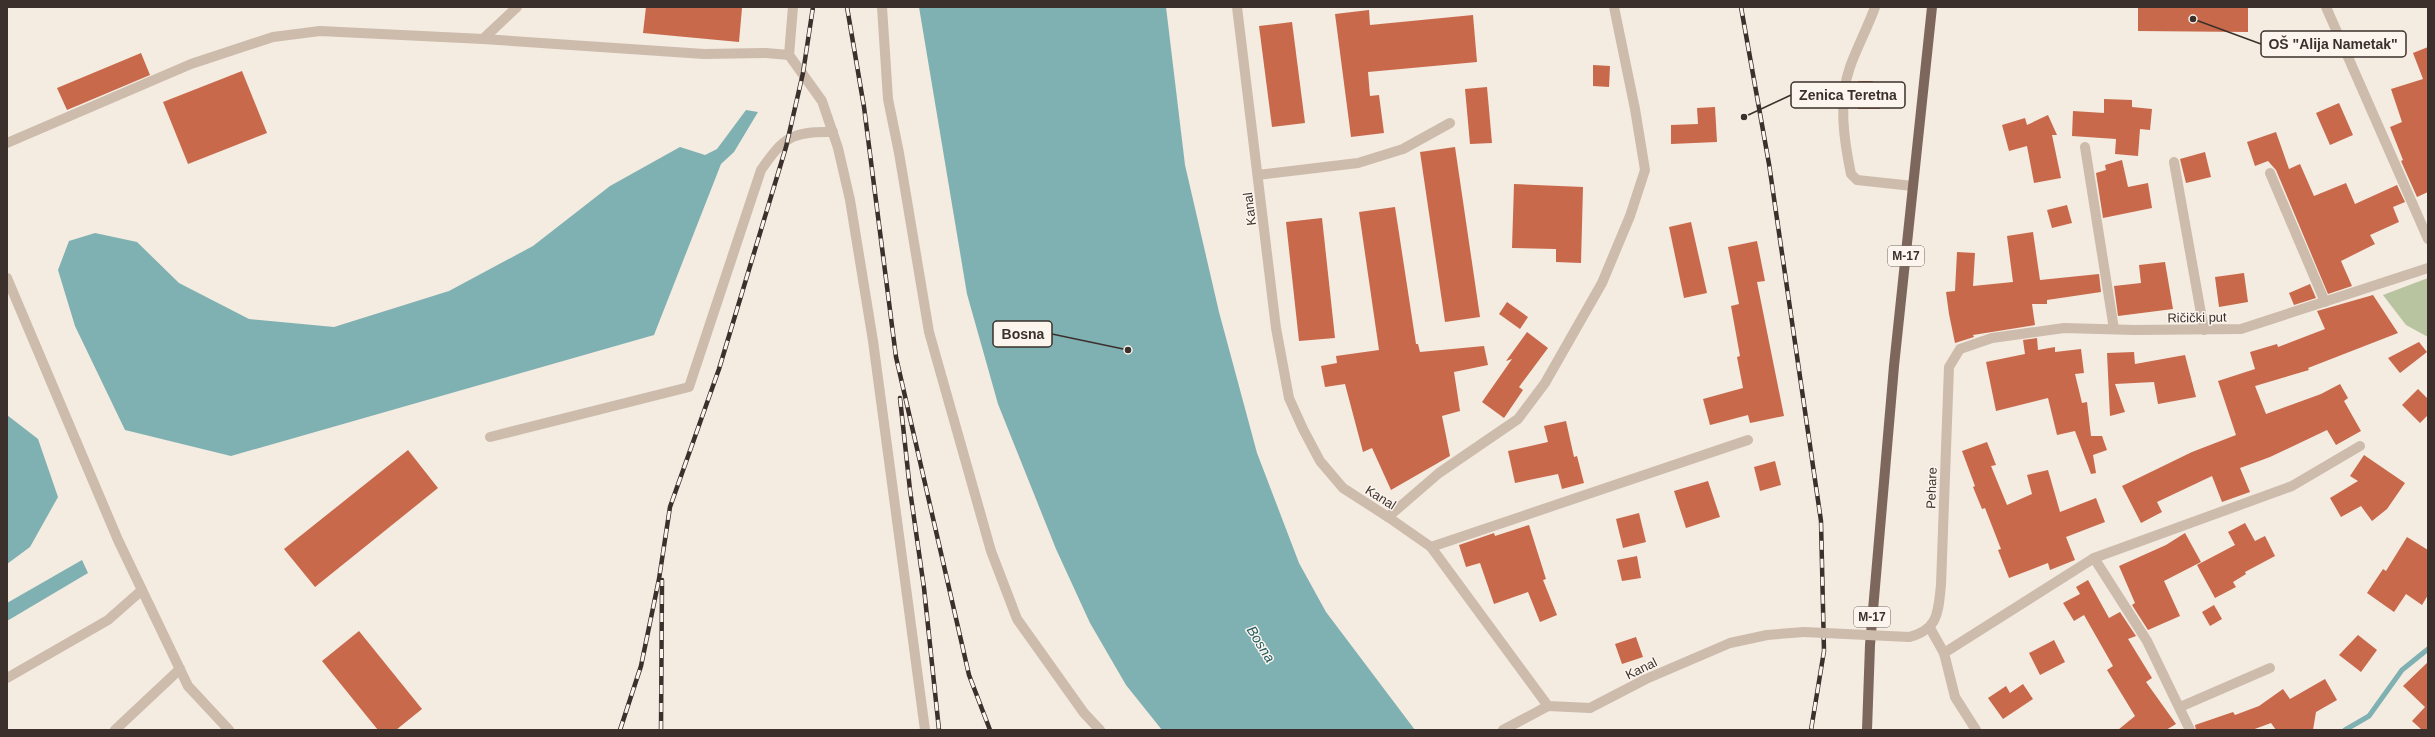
<svg xmlns="http://www.w3.org/2000/svg" width="2435" height="737" viewBox="0 0 2435 737" font-family="Helvetica,sans-serif">
<rect width="100%" height="100%" fill="#f4ebe1"/>
<!-- green -->
<polygon fill="#b8c4a0" points="2428,278 2428,337 2406,325 2383,295"/>
<!-- water -->
<g fill="#7fb0b2">
<polygon points="919,7 1166,7 1185,165 1219,312 1257,453 1299,563 1326,612 1415,730 1162,730 1126,685 1090,623 1056,549 998,404 967,294"/>
<polygon points="746,110 758,112 734,152 721,164 654,335 231,456 125,430 75,326 58,270 69,241 95,233 137,242 179,283 249,319 334,327 449,291 533,246 610,186 680,147 705,155 717,149"/>
<polygon points="7,415 38,439 58,497 30,547 7,564"/>
<polygon points="82,560 88,573 7,621 7,603"/>
</g>
<g fill="none" stroke-linecap="round" stroke-linejoin="round">
<!-- stream -->
<polyline stroke="#7fb0b2" stroke-width="5" points="2345,730 2369,716 2402,670 2428,649"/>
</g>
<!-- building -->
<g fill="#c8694b">
<polygon points="646,7 742,8 739,42 643,33"/>
<polygon points="2138,7 2248,7 2248,32 2138,31"/>
<polygon points="1369,10 1370,25 1473,15 1477,62 1368,72 1370,96 1379,95 1384,133 1351,137 1335,14"/>
<polygon points="1292,22 1305,123 1272,127 1259,26"/>
<polygon points="2428,47 2428,192 2417,197 2401,161 2403,160 2390,127 2402,122 2391,89 2423,79 2413,53"/>
<polygon points="141,53 150,75 67,110 57,88"/>
<polygon points="1593,65 1610,66 1609,87 1593,86"/>
<polygon points="242,71 267,133 188,164 163,102"/>
<polygon points="1858,81 1873,81 1873,91 1880,91 1880,109 1858,109"/>
<polygon points="1487,87 1492,143 1470,144 1465,89"/>
<polygon points="2104,99 2132,100 2132,107 2152,109 2150,130 2140,129 2138,156 2115,154 2116,139 2072,136 2073,111 2104,113"/>
<polygon points="2339,103 2353,135 2330,145 2316,113"/>
<polygon points="1715,107 1717,142 1671,144 1671,125 1698,124 1697,108"/>
<polygon points="2048,115 2057,135 2052,135 2061,178 2034,183 2027,146 2009,151 2002,125 2025,118 2027,125"/>
<polygon points="2276,132 2289,169 2300,164 2314,196 2346,183 2355,204 2397,185 2405,202 2393,207 2399,222 2370,235 2375,244 2341,261 2352,286 2328,294 2276,170 2268,161 2255,166 2247,142"/>
<polygon points="1455,147 1480,317 1445,322 1420,152"/>
<polygon points="2205,152 2211,177 2186,183 2180,159"/>
<polygon points="2122,160 2128,187 2148,183 2152,208 2103,218 2096,173 2106,170 2105,165"/>
<polygon points="1514,184 1583,187 1581,263 1556,262 1556,249 1512,248"/>
<polygon points="2067,205 2072,223 2052,228 2047,210"/>
<polygon points="1395,207 1416,344 1418,344 1420,352 1484,346 1488,365 1454,372 1460,411 1442,416 1450,456 1391,490 1372,448 1363,452 1345,384 1325,387 1321,366 1337,363 1336,356 1379,350 1359,212"/>
<polygon points="1322,218 1335,338 1299,341 1286,222"/>
<polygon points="1691,222 1707,293 1684,298 1669,227"/>
<polygon points="2033,232 2040,280 2099,274 2101,292 2047,300 2047,304 2032,304 2035,325 1973,335 1974,337 1955,343 1949,314 1946,292 1955,291 1957,252 1975,253 1973,286 2013,282 2007,236"/>
<polygon points="1757,241 1765,281 1757,282 1784,416 1750,423 1748,415 1710,425 1703,399 1743,388 1737,357 1740,356 1731,306 1739,304 1728,247"/>
<polygon points="2165,262 2173,309 2118,316 2114,286 2141,283 2139,265"/>
<polygon points="2244,273 2248,302 2219,307 2215,277"/>
<polygon points="2310,284 2316,298 2294,305 2289,293"/>
<polygon points="2373,295 2398,333 2308,368 2309,370 2255,386 2266,414 2321,394 2340,384 2348,398 2344,401 2361,431 2336,445 2327,430 2270,457 2240,468 2250,492 2222,502 2212,476 2157,502 2162,512 2141,523 2122,486 2192,452 2236,435 2218,381 2255,369 2250,352 2277,344 2278,347 2325,329 2317,311"/>
<polygon points="1507,302 1528,317 1520,329 1499,314"/>
<polygon points="1527,332 1548,348 1519,387 1523,390 1504,418 1482,402 1512,359 1506,361"/>
<polygon points="2037,338 2038,350 2055,347 2055,352 2081,349 2084,373 2075,374 2082,403 2087,402 2091,436 2102,436 2107,450 2093,455 2096,473 2091,474 2075,431 2057,435 2048,398 1996,411 1986,362 2025,354 2023,340"/>
<polygon points="2419,342 2427,352 2400,373 2388,358"/>
<polygon points="2134,352 2135,364 2185,355 2196,397 2158,404 2154,382 2115,384 2125,412 2110,416 2107,353"/>
<polygon points="2418,389 2428,399 2428,415 2420,423 2402,405"/>
<polygon points="1566,421 1574,457 1577,456 1584,483 1562,489 1558,474 1515,483 1508,451 1548,442 1544,426"/>
<polygon points="1987,442 1996,465 1991,466 2007,505 2032,494 2027,475 2048,470 2060,512 2096,498 2105,522 2066,537 2075,560 2050,570 2048,563 2009,578 1998,550 2001,549 1985,508 1982,509 1973,487 1975,486 1962,451"/>
<polygon points="408,450 438,488 315,587 284,549"/>
<polygon points="2364,455 2405,483 2387,509 2372,521 2361,506 2341,517 2330,498 2358,481 2350,476"/>
<polygon points="1775,461 1781,485 1760,491 1754,467"/>
<polygon points="1708,481 1720,517 1686,528 1674,491"/>
<polygon points="1639,513 1646,542 1623,548 1616,519"/>
<polygon points="2245,523 2255,541 2265,536 2275,556 2245,572 2246,574 2233,582 2236,587 2215,598 2197,565 2235,545 2228,532"/>
<polygon points="1529,525 1546,579 1543,580 1557,615 1540,622 1528,592 1494,604 1480,563 1466,567 1459,545 1494,533 1495,536"/>
<polygon points="2185,533 2201,562 2164,581 2180,616 2148,630 2132,605 2135,603 2119,566 2166,545"/>
<polygon points="2407,537 2428,550 2428,595 2422,605 2406,594 2394,612 2367,593 2383,569 2386,571"/>
<polygon points="1637,556 1641,578 1622,581 1617,560"/>
<polygon points="2088,580 2109,618 2120,612 2136,636 2128,639 2152,678 2146,682 2176,724 2166,730 2118,730 2135,716 2107,670 2113,666 2084,615 2074,621 2063,603 2080,594 2076,587"/>
<polygon points="2214,605 2222,619 2210,626 2202,612"/>
<polygon points="359,631 422,709 396,730 378,730 322,661"/>
<polygon points="2358,635 2377,650 2361,672 2339,655"/>
<polygon points="1636,637 1643,657 1622,664 1615,644"/>
<polygon points="2054,640 2065,662 2040,675 2029,653"/>
<polygon points="2428,662 2428,730 2422,730 2412,721 2425,707 2403,686"/>
<polygon points="2325,679 2337,700 2316,712 2313,730 2276,730 2271,723 2252,730 2196,730 2195,725 2233,712 2235,715 2259,706 2283,689 2290,699"/>
<polygon points="2023,684 2033,699 2003,719 1988,698 2006,686 2010,693"/>
</g>
<g fill="none" stroke-linecap="round" stroke-linejoin="round">
<!-- service -->
<g stroke="#cdbbac" stroke-width="10">
<polyline points="793,7 789,55 822,101 838,148 850,200 873,341 925,730"/>
<path d="M1875,7c-7,20 -18,40 -25,60 -12,33 -6,74 1,107l6,6 56,6"/>
<polyline points="483,39 517,7"/>
<polyline points="7,143 191,64 273,37 320,31 483,39 704,54 766,53 789,55"/>
<polyline points="1258,175 1358,163 1403,149 1450,123"/>
<polyline points="7,278 118,540 188,686 229,730"/>
<path d="M490,437l199,-50 72,-217c23,-33 31,-39 72,-38"/>
<polyline points="7,678 108,620 142,590"/>
<polyline points="115,730 180,669"/>
</g>
<!-- minor -->
<g stroke="#cdbbac" stroke-width="10">
<polyline points="882,7 888,99 899,153 929,332 991,551 1017,619 1084,713 1100,730"/>
<polyline points="1237,7 1276,328 1289,398 1303,429 1320,461 1343,488 1388,517 1431,547 1548,706 1590,708 1646,679 1730,643 1767,635 1804,632"/>
<polyline points="2326,7 2428,239"/>
<polyline points="2085,147 2114,329"/>
<polyline points="2174,162 2204,330"/>
<polyline points="2270,173 2325,302"/>
<polyline points="1388,517 1439,473 1518,419 1545,383 1602,283 1630,216 1645,170 1635,109 1614,7"/>
<polyline points="1431,547 1748,440"/>
<polyline points="2094,558 2147,641 2190,730"/>
<polyline points="1930,628 1944,653 1955,697 1976,730"/>
<path d="M1909,637c30,-8 29,-25 32,-52l8,-218 11,-18 32,-11 72,-10 70,2 107,-1 187,-61"/>
<polyline points="1944,653 2094,558 2292,486 2360,446"/>
<polyline points="2180,707 2270,668"/>
<polyline points="1503,730 1548,706"/>
</g>
<!-- primary -->
<polyline stroke="#7d675c" stroke-width="10" points="1867,730 1870,645 1894,366 1932,7"/>
<defs>
<g id="rail">
<polyline points="847,7 864,107 896,357 969,675 990,730"/>
<polyline points="1741,7 1769,164 1821,521 1824,651 1811,730"/>
<polyline points="900,398 910,490 924,588 939,730"/>
<polyline points="620,730 641,666 659,579 670,507 719,369 786,147 803,73 813,7"/>
<polyline points="661,730 662,580"/>
</g>
</defs>
<!-- rail casing -->
<use href="#rail" stroke="#3b302b" stroke-width="4.5"/>
<!-- rail -->
<use href="#rail" stroke="#fbf5ee" stroke-width="3" stroke-dasharray="9" stroke-linecap="butt"/>
<!-- minor-bridge -->
<polyline stroke="#cdbbac" stroke-width="10" points="1804,632 1909,637"/>
</g>
<g text-anchor="middle" stroke-width="3" stroke-linejoin="round" paint-order="stroke">
<!-- shield labels -->
<g fill="#fbf5ee" stroke="#756b66" stroke-width="1">
<rect x="1888" y="246" width="36" height="20" rx="3"/>
<rect x="1854" y="607" width="36" height="20" rx="3"/>
</g>
<g font-size="12" font-weight="bold" fill="#3b302b">
<text x="1906" y="260">M-17</text>
<text x="1872" y="621">M-17</text>
</g>
<!-- street labels -->
<g font-size="13" fill="#3b302b" stroke="#fbf5ee">
<text transform="translate(1249 209) rotate(-97)" y="5">Kanal</text>
<text transform="translate(2197 317) rotate(-1)" y="5">Ričički put</text>
<text transform="translate(1931 488) rotate(-88)" y="5">Pehare</text>
<text transform="translate(1381 497) rotate(32)" y="5">Kanal</text>
<text transform="translate(1641 668) rotate(-26)" y="5">Kanal</text>
</g>
<!-- water labels -->
<g font-size="14" font-style="italic" fill="#1f5a5e" stroke="#fbf5ee">
<text transform="translate(1261 644) rotate(58)" y="5">Bosna</text>
</g>
</g>
<!-- callouts -->
<path fill="none" stroke="#3b302b" stroke-width="1.5" d="M2193 19L2261 44M1744 117L1791 95M1128 350L1052 334"/>
<g fill="#3b302b" stroke="#fbf5ee" stroke-width="1.5">
<circle cx="2193" cy="19" r="4"/>
<circle cx="1744" cy="117" r="4"/>
<circle cx="1128" cy="350" r="4"/>
</g>
<g fill="#fbf5ee" stroke="#3b302b" stroke-width="1.5">
<rect x="2261" y="31" width="145" height="26" rx="4"/>
<rect x="1791" y="82" width="114" height="26" rx="4"/>
<rect x="993" y="321" width="59" height="26" rx="4"/>
</g>
<g font-size="14" text-anchor="middle" font-weight="bold" fill="#3b302b">
<text x="2333" y="49">OŠ "Alija Nametak"</text>
<text x="1848" y="100">Zenica Teretna</text>
<text x="1023" y="339">Bosna</text>
</g>
<!-- border -->
<rect width="2435" height="737" fill="none" stroke="#3b302b" stroke-width="16"/>
</svg>
